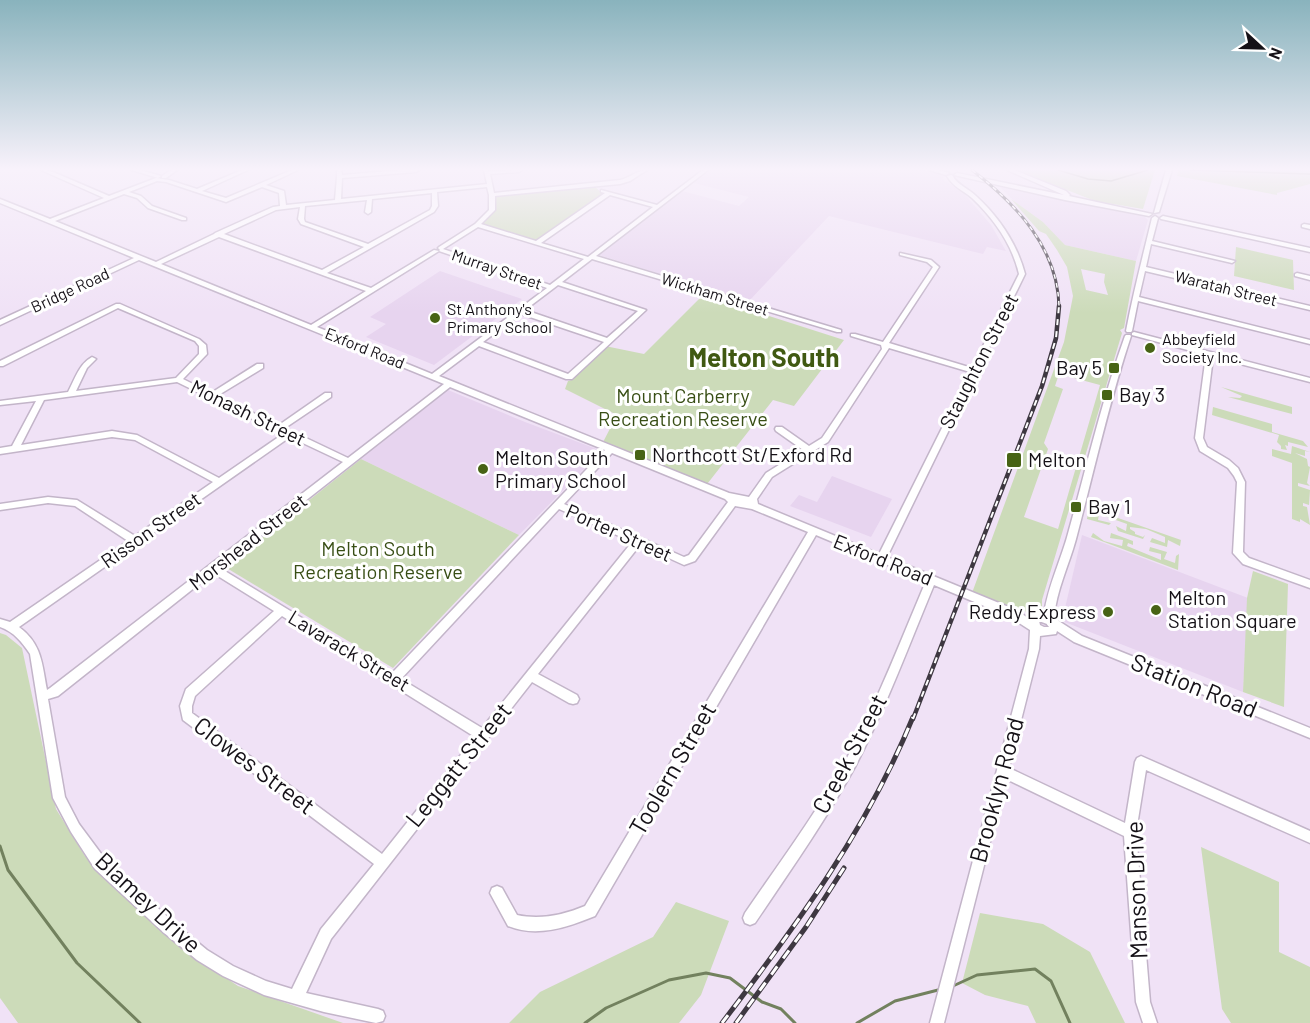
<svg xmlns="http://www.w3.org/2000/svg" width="1310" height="1023" viewBox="0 0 1310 1023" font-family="Barlow,sans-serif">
<rect width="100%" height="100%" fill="#f0e2f6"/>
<!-- built -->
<g fill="#e7d4ef">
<polygon points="711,170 922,170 941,174 945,181 961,190 991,225 1006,251 987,247 983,254 829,216 749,301 599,255 682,191 739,206 749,197 694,183"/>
<polygon points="1000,187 1145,217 1148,220 1136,261 1065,245 1043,222 1015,202"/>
<polygon points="440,271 522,299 434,365 366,337 386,324 370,317"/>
<polygon points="448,390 525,422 602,451 519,535 361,459"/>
<polygon points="832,476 892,499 871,537 790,506 799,495 817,502"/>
<polygon points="1082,535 1248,598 1243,692 1062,621"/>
</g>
<!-- green -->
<g fill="#ccdbb9" fill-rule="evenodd">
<polygon points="1016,170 1155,170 1143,209 1095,201"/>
<polygon points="1179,170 1310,170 1310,184 1277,193 1277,195 1177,176"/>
<polygon points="594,186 604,195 536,242 482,225 495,210 495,196"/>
<path d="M1011,199l32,23 22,23 71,16 -12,67 -4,2 2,3 -80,267v13l-9,1 -61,-21 92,-251 9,-46 -6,-29 -10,-17 -11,-16 -7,-3zM1081,269l24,5 -1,8 4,13 -22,-5zM1059,374l41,11 -42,144 -34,-12 24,-68 -4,-6 19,-54 -8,-3z"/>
<polygon points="1236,247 1293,260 1294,290 1234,276"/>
<polygon points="703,295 844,340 794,406 773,400 704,488 600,448 617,415 565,389 568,381 574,379 575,374 605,346 644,354"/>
<polygon points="1221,387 1292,407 1292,414 1228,397 1240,398 1242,396"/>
<polygon points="1213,407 1272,424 1272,432 1303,441 1308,447 1288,442 1288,446 1285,445 1287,450 1281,449 1281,446 1277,442 1279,435 1212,415"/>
<polygon points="1292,446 1310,452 1305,451 1305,456 1295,453 1307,459 1308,466 1310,467 1307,483 1310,486 1298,483 1298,486 1310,490 1309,505 1303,503 1303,506 1307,507 1310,525 1300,519 1300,522 1292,519 1292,463 1272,456 1272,449 1291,454"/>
<polygon points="361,459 519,535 393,668 225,567"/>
<polygon points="1089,507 1097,510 1096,516 1098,511 1181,540 1180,546 1168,540 1167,547 1150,542 1152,538 1165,543 1165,537 1146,529 1130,527 1130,529 1135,532 1135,534 1143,537 1145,535 1143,539 1118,531 1116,526 1126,531 1127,524 1099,514 1098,520 1111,523 1109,525 1087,519"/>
<polygon points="1093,533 1104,541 1122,546 1123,540 1110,538 1111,533 1133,541 1133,545 1128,543 1127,546 1161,560 1161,554 1149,551 1150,547 1167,552 1164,559 1175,563 1176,556 1179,554 1178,570 1091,537"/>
<polygon points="1253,571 1288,584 1284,707 1243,692 1247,598"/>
<polygon points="0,633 6,635 22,648 56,809 85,856 182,948 238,986 343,1023 18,1023 0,998"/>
<polygon points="1201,847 1279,882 1279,952 1310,967 1310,1023 1231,1023 1222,1009"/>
<polygon points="676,902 729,921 701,995 679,1023 509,1023 540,992 653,937"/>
<polygon points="980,913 1043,924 1090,952 1125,1023 1036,1023 1028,1006 985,995 962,983"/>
</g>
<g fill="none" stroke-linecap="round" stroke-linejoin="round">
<!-- stream-far1 -->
<g stroke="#72815e" stroke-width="1.5">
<polyline points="1058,170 1088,179 1111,181 1148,170"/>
<polyline points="1190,170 1310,174"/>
</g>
<!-- stream -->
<g stroke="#72815e" stroke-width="3">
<polyline points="0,846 8,870 77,963 140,1023"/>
<polyline points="953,986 977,975 1035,969 1051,981 1070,1023"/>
<polyline points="585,1023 606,1008 669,980 706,973 730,978 762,1002 781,1009 795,1023"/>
<polyline points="857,1023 895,1001 942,989"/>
</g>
<defs>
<g id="minor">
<path d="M41,170h6l6,2 56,24 47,-18 13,2 28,9 45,-19h6l-46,21 24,7 66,-28h6l-32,15 18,6 2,14 49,-5 2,-23v-7h4l1,5 59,-5h18l-3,2 -74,6 -1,21 146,-15 -3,-14h4l1,1 33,-1 -3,2 -29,2 4,19 126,-13c10,-2 17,-10 27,-10l-17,11 -10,3 -125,12v14l-14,14 55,17 69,-48 -4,-1v-2l56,15 46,-35h5l-112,86 245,74v2h-4l-245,-73 -30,23 84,28 -74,69h-6l-87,-33 -40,30 290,117 20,4 17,-24 37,-23 -27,-19 -1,-2 1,-2h6l27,19 13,-8 60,-89 -1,-4 -30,-9v-2h4l28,8 50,-75 -6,-5 -27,-7v-2l31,7 8,7 -50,76 83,25 47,-94c-7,-30 -25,-55 -47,-76 -9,-8 -19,-11 -25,-22l5,-1c5,10 16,13 24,21 23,21 41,48 49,78l-138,283 129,53 12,8 1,-2 10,-4 5,2c4,-29 18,-56 25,-84 18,-65 33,-130 56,-194l1,-1h4l1,1c-22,66 -37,135 -55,203 -7,26 -20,52 -22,79l28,18 228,92v10l-236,-96 -17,-11 -1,3 -16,2 -1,13 -30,119 116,55 10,-61 2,-4 4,-2 169,75v12l-164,-73 -10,62 14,170 7,21h-14l-7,-21 -12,-166 -118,-57 -62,244h-14l99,-374 1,-19 -22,-14 -74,-31c-25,60 -48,122 -78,180 -30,55 -66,106 -101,158l-5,2 -5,-2 -2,-5 2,-5c35,-51 73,-102 103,-157 30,-56 53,-116 78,-175l-110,-46 -221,381c-27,11 -58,22 -87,10l-18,-33 2,-5 5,-2 5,2 15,27c23,5 47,0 68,-9l223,-374 -56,-23 -17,-3 -40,55 -11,4 -44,-20 -102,129 39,21 2,4 -2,4 -4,1 -4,-1 -37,-21 -201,257 -25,54 72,16 5,2 2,5 -2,5 -7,2 -52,-11 -60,-17 -41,-19 -26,-16 -34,-28 -68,-63 -24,-37 -18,-34 -23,-144c-8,-12 -16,-22 -30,-27v-8l10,3 118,-81 -53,-35 -27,-3 -48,7v-6l48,-7 29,3 58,36 78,-54 -78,-42 -23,-3 -112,17v-6l12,-2 24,-45 -36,4v-4l68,-9c7,-13 11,-28 24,-35l4,2 -9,9 -11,23 100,-13 23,-24v-8l-4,-5 -77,-33 -115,58h-3v-5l116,-57h4l79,35 7,6 1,9 -24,25 28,14 46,-29h6v4l-46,28 62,29 46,-32h6v4l-46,31 63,30 96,-74 -305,-124 -139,65v-5l134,-62 -134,-55v-4l50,20 54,-21zM157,181l9,1 60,20 36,-15 17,6 1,13 -7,1 -58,26 -1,1 -58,28 -101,-41 69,-27 13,4 11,10 34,12h4v-2l-34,-12 -11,-10 -12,-4zM487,187l2,8v15l-14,14 -36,23 -1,1 2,2 -1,1 -5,-1 -63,38 -44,-15 107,-61 4,-6 -1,-14zM432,193v13l-2,4 -62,34 -63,-22 -1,-3 1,-13 62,-6 -2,12 3,2 3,-2 1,-13zM610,195l43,12 -65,50 -47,-14zM300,207l-2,12 3,5 63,23 -42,23 -98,-36 52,-24zM478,227l106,32 -34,26 -107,-36zM219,237l147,54 -55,34 -150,-61zM439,251l108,37 -115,86 -115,-47zM558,285l80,26 -31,27 -82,-28zM521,314l83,28 -36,32 -85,-32zM889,348l81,24 -91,182 -121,-50 -1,-5 15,-22 56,-35zM177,382l106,52 -64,44 -82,-43 -25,-4 -91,14 23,-45zM450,387l155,63 -213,223 -172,-105zM290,437l53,25 -293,226 -3,2c-5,-26 -5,-46 -28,-63zM612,453l113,46 3,3 -39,53 -5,2 -120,-53zM559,509l73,33 -150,186 -81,-49zM213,573l61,38 -88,78 -6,17 3,14 191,144 -53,65 -29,60 -26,-8 -33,-15 -26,-16 -34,-28 -68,-63 -26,-35 -14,-27 -17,-98 10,-3zM282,616l193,121 -93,117 -190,-141v-7l3,-10zM1039,621l8,3 2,3h-5l-4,-2z"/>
<polygon points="132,170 140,170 161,176 158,178"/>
<polygon points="171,170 177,170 166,178 162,178 162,176"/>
<polygon points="929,170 938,170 949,173 946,175"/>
<polygon points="1007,170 1014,170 1066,191 1070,195 1069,196 1152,214 1149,216 1065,200 954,175 957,173 1064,195"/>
<polygon points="1166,170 1172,170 1159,212 1154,213"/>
<path d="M1155,216l3,2 -6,23 83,20 -3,2 -81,-19 -5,23 164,39v4l-165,-39 -6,26 171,43v4l-172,-43 -6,30 -1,1h-4l-1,-1c7,-38 17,-75 26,-113z"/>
<polygon points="1163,216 1310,248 1310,252 1161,219 1160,218"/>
<polygon points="1304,224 1310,225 1310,229 1302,227 1302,225"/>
<polygon points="1297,273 1310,276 1310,280 1295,276 1295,274"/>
<polygon points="1134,332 1310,378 1310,382 1213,357 1203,438 1207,447 1229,460 1238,468 1245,482 1243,552 1249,558 1310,580 1310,588 1243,564 1233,553 1237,482 1234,476 1228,468 1200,451 1195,438 1206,355 1132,335 1132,333"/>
</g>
</defs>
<!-- minor casing -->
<use href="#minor" stroke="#c3b5c9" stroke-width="3"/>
<!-- minor -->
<use href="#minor" fill="#fff" fill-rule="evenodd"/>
<defs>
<path id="rail-far2" d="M972,170c44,34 86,78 87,137"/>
<polyline id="rail-far1" points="913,719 1042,386 1056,338 1059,306"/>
<g id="rail">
<path d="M722,1023c73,-96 145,-193 191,-306"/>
<polyline points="736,1023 806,927 844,868"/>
</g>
</defs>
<!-- rail-far2 casing -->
<use href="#rail-far2" stroke="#3e3841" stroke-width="3"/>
<!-- rail-far1 casing -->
<use href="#rail-far1" stroke="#3e3841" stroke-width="4.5"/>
<!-- rail casing -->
<use href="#rail" stroke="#3e3841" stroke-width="5"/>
<!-- rail-far2 -->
<use href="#rail-far2" stroke="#fff" stroke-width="1.5" stroke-dasharray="4.5" stroke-linecap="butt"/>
<!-- rail-far1 -->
<use href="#rail-far1" stroke="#fff" stroke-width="2" stroke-dasharray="6" stroke-linecap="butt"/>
<!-- rail -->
<use href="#rail" stroke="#fff" stroke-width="3" stroke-dasharray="10" stroke-linecap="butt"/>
</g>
<!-- sky -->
<linearGradient id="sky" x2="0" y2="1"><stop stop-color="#89b3bd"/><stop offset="0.54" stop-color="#f8f2fb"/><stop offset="1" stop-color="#f8f2fb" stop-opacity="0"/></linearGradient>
<rect width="1310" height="313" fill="url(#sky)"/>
<!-- markers -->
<g fill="#476315" stroke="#fff" stroke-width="2">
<circle cx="435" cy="318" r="6"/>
<circle cx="1150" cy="348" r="6"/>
<rect x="1108" y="362" width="12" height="12" rx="3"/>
<rect x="1101" y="389" width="12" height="12" rx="3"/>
<rect x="634" y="449" width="12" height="12" rx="3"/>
<rect x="1006" y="452" width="16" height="16" rx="3"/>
<circle cx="483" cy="469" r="6"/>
<rect x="1070" y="501" width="12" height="12" rx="3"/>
<circle cx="1156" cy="610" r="6"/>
<circle cx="1108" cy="612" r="6"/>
</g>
<g text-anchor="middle" stroke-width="6" stroke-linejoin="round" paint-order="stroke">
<!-- far-street labels -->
<g font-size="16" fill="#151117" stroke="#fff">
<text transform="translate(497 269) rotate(19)" y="6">Murray Street</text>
<text transform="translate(1226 288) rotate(14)" y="6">Waratah Street</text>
<text transform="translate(70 290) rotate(-25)" y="6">Bridge Road</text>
<text transform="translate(715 294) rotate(17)" y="6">Wickham Street</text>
<text transform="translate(365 348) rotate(22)" y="6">Exford Road</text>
</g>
<!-- far-poi labels -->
<g font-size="16" fill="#151117" stroke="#fff" text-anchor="start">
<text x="447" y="315">St Anthony's<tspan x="447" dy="18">Primary School</tspan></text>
<text x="1162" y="345">Abbeyfield<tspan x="1162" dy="18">Society Inc.</tspan></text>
</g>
<!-- street labels -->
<g font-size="20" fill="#151117" stroke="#fff">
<text transform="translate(979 361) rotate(-63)" y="7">Staughton Street</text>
<text transform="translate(248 413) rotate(26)" y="7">Monash Street</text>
<text transform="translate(151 530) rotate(-35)" y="7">Risson Street</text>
<text transform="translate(619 533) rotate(24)" y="7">Porter Street</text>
<text transform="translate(248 542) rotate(-38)" y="7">Morshead Street</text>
<text transform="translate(883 560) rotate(22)" y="7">Exford Road</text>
<text transform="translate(349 651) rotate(31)" y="7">Lavarack Street</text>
</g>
<!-- poi labels -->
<g font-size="20" fill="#151117" stroke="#fff" text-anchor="start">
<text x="1102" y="375" text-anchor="end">Bay 5</text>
<text x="1119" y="402">Bay 3</text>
<text x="652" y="462">Northcott St/Exford Rd</text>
<text x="495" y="465">Melton South<tspan x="495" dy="23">Primary School</tspan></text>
<text x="1028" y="467">Melton</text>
<text x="1088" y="514">Bay 1</text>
<text x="1168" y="605">Melton<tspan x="1168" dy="23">Station Square</tspan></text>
<text x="1096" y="619" text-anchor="end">Reddy Express</text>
</g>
<!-- park labels -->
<g font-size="20" fill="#384e15" stroke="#fff">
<text x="683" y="403">Mount Carberry<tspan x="683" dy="23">Recreation Reserve</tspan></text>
<text x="378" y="556">Melton South<tspan x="378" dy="23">Recreation Reserve</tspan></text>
</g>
<!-- near-street labels -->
<g font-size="24" fill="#151117" stroke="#fff">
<text transform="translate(1194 686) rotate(22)" y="8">Station Road</text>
<text transform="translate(850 754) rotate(-62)" y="8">Creek Street</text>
<text transform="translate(459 765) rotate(-51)" y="8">Leggatt Street</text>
<text transform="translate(254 766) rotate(37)" y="8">Clowes Street</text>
<text transform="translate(673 769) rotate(-60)" y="8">Toolern Street</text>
<text transform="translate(997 790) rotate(-75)" y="8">Brooklyn Road</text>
<text transform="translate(1137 890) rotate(-92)" y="8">Manson Drive</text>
<text transform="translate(148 903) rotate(43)" y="8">Blamey Drive</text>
</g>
<!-- district labels -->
<g font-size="26" font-weight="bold" fill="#405912" stroke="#fff">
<text x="764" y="367">Melton South</text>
</g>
</g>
<!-- north arrow -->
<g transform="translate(1262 48) rotate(112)" stroke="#ffffff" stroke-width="4.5" paint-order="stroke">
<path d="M0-4.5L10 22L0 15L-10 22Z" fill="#151117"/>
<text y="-9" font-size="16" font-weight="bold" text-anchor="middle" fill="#151117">N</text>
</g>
</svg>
